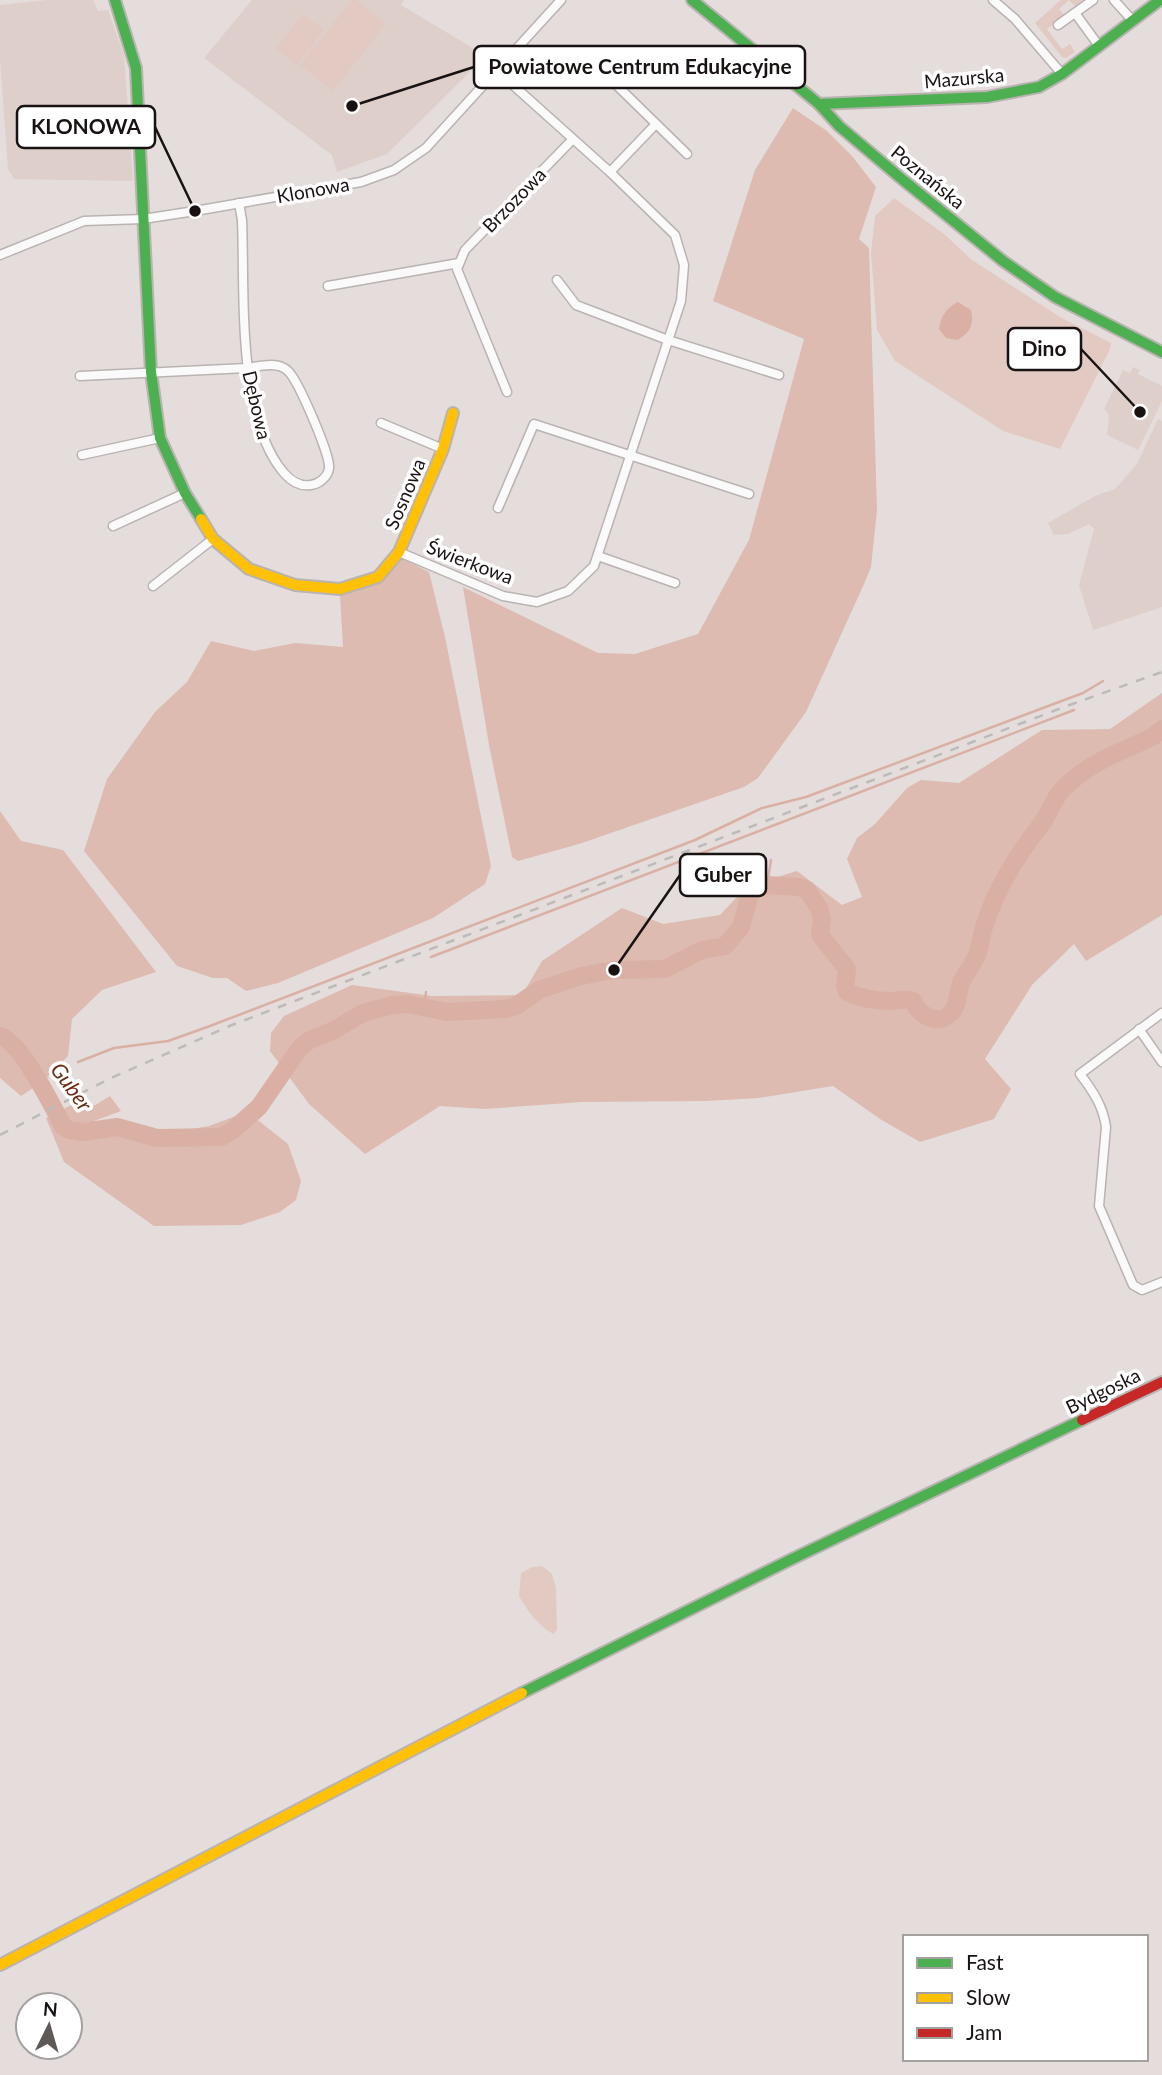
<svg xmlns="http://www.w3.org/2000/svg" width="1162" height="2075" viewBox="0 0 1162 2075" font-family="Lato,sans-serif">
<rect width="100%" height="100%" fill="#e4dddb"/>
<!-- built -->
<g fill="#decfca">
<polygon points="47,0 93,0 98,11 108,10 124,55 133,181 14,179 8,169 0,59 0,5"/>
<polygon points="252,0 404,0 401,5 486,56 387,154 337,172 332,155 204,58"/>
<polygon points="1133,367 1140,370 1138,374 1162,386 1162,401 1138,450 1107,435 1109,415 1104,409 1123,370 1130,373"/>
<polygon points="1158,419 1162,421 1162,607 1093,630 1079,585 1094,529 1089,524 1068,534 1054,535 1048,523 1095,496 1115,489 1137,464"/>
</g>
<!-- green -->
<g fill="#e2cac3">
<polygon points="352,0 356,0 386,24 333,91 300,65"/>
<polygon points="1061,0 1083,0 1075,6 1069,0 1059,9 1064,15 1047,29 1062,49 1070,44 1075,52 1066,58 1062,57 1035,23"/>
<polygon points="303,14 324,30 297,65 276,49"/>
<polygon points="894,198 944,234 972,260 1060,317 1111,343 1110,349 1060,449 1003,431 895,361 877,330 871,253 875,216"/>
<path d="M542,1566l10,8 4,14 1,41 -3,5c-14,-6 -28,-25 -35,-38l2,-23 11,-6z"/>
</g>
<!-- forest -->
<g fill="#ddbbb1">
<polygon points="793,108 827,131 852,156 876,187 859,239 869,248 877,510 871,567 864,584 806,712 758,778 744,787 579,844 518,861 512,857 489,745 463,587 598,653 635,654 698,634 749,540 804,339 713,301 755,170"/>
<polygon points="401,558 429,572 445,637 491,866 485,884 433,918 278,983 246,991 227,978 213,978 177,966 84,851 107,779 155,712 187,682 211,641 254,651 295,643 343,647 340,595 381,580"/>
<polygon points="1162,693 1162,915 1086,961 1074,944 1032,985 985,1059 1011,1089 994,1119 920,1142 880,1119 833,1086 759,1098 706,1101 582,1102 484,1109 440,1106 365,1154 309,1104 270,1051 271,1033 284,1016 352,985 432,996 522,995 542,961 622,908 663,924 720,915 747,886 797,871 842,905 862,897 847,859 857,838 875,824 907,788 921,780 959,783 1042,730 1110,729"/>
<polygon points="0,811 21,841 63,850 156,972 102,990 72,1019 68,1056 45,1080 21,1096 0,1078"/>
<polygon points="110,1096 121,1111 94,1121 152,1136 209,1126 241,1114 259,1121 288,1144 301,1181 296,1200 280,1212 241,1225 154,1226 64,1162 46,1118 73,1104 92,1107"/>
</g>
<!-- water -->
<path fill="#d9b0a3" d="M958,302l13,8c3,15 -1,23 -14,30l-11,-2 -7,-9c2,-13 7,-21 19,-27z"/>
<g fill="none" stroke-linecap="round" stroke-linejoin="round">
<!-- stream -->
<g stroke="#d9b0a3" stroke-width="2.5">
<polyline points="767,885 771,860"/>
<polyline points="431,957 1074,710"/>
<polyline points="424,1009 426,992"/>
<polyline points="78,1062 114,1048 168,1041 210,1026 695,840 762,808 806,797 1083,693 1103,681"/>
</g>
<!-- river -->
<path stroke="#d9b0a3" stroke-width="18" d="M0,1036c21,6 52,69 63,90l6,4 14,2 34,-5 40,11 64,-1 11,-6 27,-24 40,-58 9,-8 26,-11 29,-17 30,-8 15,-1 39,8 58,-3 11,-3 23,-16 42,-14 33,-6 51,-1 37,-19 23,-4 16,-19 9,-33 6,-5 10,-4 33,2 8,3 12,18 3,11 -2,16 27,34 -2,17 2,6c13,6 29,9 44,9 9,0 14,-4 22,0 6,14 25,26 38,12 7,-7 7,-21 10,-30 4,-10 12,-18 16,-28 4,-10 4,-21 8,-31 11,-34 33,-70 55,-98 9,-11 12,-25 22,-36 29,-30 56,-36 92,-54l8,-7"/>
<defs>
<g id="street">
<polyline points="993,0 1015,19 1062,74"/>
<polyline points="1114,0 1133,21"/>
<polyline points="1075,13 1099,46"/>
<polyline points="1058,25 1093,0"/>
<polyline points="598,58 599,68 687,154"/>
<polyline points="610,172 655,125"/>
<polyline points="0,255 84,221 143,219 195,211 361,182 394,170 426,148 561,0"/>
<polyline points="557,280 576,305 668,340 779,375"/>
<polyline points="328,286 459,263"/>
<path d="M80,376l167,-8c13,-2 31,-7 41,3 10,9 43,85 41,97 -1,9 -10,16 -18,17 -12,2 -20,-4 -27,-12 -48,-56 -39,-182 -42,-253l-3,-17"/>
<polyline points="507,392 457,269 465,250 573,139"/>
<polyline points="381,423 443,449"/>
<polyline points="82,455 160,438"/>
<polyline points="498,508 534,424 749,494"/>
<polyline points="113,526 185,493"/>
<polyline points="399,552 503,596 537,602 568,591 594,566 681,301 684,265 675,235 610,172 496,70"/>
<polyline points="598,556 675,583"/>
<polyline points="153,586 213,539"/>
<path d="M1162,1013l-82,61c13,17 23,32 26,53l-7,79 34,79 9,5 20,-8"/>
<polyline points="1139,1029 1162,1062"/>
</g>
<g id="fast">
<polyline points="115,0 136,68 151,372 160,438 185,493 201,519"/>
<polyline points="692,0 819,104 839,126 903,180 1003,261 1055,297 1162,352"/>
<polyline points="819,104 987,97 1039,87 1062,74 1160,0"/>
<polyline points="522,1693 792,1559 1082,1420"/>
</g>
<g id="slow">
<polyline points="201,519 213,539 249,569 295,585 340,589 378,577 399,552 443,449 453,413"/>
<polyline points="0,1965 522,1693"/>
</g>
<polyline id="jam" points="1082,1420 1162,1382"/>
</defs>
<!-- street casing -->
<use href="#street" stroke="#b9b3b1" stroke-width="11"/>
<!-- fast casing -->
<use href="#fast" stroke="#b9b3b1" stroke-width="14"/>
<!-- slow casing -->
<use href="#slow" stroke="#b9b3b1" stroke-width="14"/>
<!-- jam casing -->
<use href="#jam" stroke="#b9b3b1" stroke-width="14"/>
<!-- street -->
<use href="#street" stroke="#fbfafa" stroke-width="8"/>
<!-- fast -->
<use href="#fast" stroke="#4caf50" stroke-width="10"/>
<!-- slow -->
<use href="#slow" stroke="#ffc107" stroke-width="10"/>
<!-- jam -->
<use href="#jam" stroke="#c62828" stroke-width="10"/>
<!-- rail -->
<polyline stroke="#bdbbba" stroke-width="2.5" stroke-dasharray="9 9" stroke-linecap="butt" points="0,1135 111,1078 232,1025 1064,707 1162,672"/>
</g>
<g text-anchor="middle" stroke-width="7" stroke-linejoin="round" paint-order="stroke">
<!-- street labels -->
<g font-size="19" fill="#181312" stroke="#fff">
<text transform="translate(964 78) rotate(-5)" y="7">Mazurska</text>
<text transform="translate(928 177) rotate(39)" y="7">Poznańska</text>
<text transform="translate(313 190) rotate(-10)" y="7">Klonowa</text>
<text transform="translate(514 200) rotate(-46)" y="7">Brzozowa</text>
<text transform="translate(257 405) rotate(77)" y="7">Dębowa</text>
<text transform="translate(405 494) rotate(-67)" y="7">Sosnowa</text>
<text transform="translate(470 562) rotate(21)" y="7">Świerkowa</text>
<text transform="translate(1103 1391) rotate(-26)" y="7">Bydgoska</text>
</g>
<!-- water labels -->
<g font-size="21" font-style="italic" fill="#6c2912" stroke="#fff">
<text transform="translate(71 1087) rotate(54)" y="7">Guber</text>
</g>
</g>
<!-- callouts -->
<path fill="none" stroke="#181312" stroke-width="2.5" d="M352 106L474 67M195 211L155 127M1140 412L1081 349M614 970L680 875"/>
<g fill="#181312" stroke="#fff" stroke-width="2.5">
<circle cx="352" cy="106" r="7"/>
<circle cx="195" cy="211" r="7"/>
<circle cx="1140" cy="412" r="7"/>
<circle cx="614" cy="970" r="7"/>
</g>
<g fill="#fff" stroke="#181312" stroke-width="2.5">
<rect x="474" y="46" width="331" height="42" rx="7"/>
<rect x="17" y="106" width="138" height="42" rx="7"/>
<rect x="1008" y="328" width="73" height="42" rx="7"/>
<rect x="680" y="854" width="86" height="42" rx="7"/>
</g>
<g font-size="21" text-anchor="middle" font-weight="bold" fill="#181312">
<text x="640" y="74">Powiatowe Centrum Edukacyjne</text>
<text x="86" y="134">KLONOWA</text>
<text x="1044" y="356">Dino</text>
<text x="723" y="882">Guber</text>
</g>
<!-- legend -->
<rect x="903" y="1935" width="245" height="126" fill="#ffffff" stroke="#a3a1a0" stroke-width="2"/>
<rect x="917" y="1958" width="35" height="10" fill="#4caf50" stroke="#a3a1a0" stroke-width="2"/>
<text x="966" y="1970" font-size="21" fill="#181312">Fast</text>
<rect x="917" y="1993" width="35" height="10" fill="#ffc107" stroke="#a3a1a0" stroke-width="2"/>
<text x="966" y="2005" font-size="21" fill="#181312">Slow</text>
<rect x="917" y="2028" width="35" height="10" fill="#c62828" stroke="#a3a1a0" stroke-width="2"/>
<text x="966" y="2040" font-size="21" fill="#181312">Jam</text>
<!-- north arrow -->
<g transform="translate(49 2026) rotate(5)"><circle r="33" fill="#ffffff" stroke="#a3a1a0" stroke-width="2"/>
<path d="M0-5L12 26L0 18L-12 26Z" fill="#5f5a58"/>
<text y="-10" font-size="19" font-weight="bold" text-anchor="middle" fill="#181312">N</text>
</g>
</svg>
